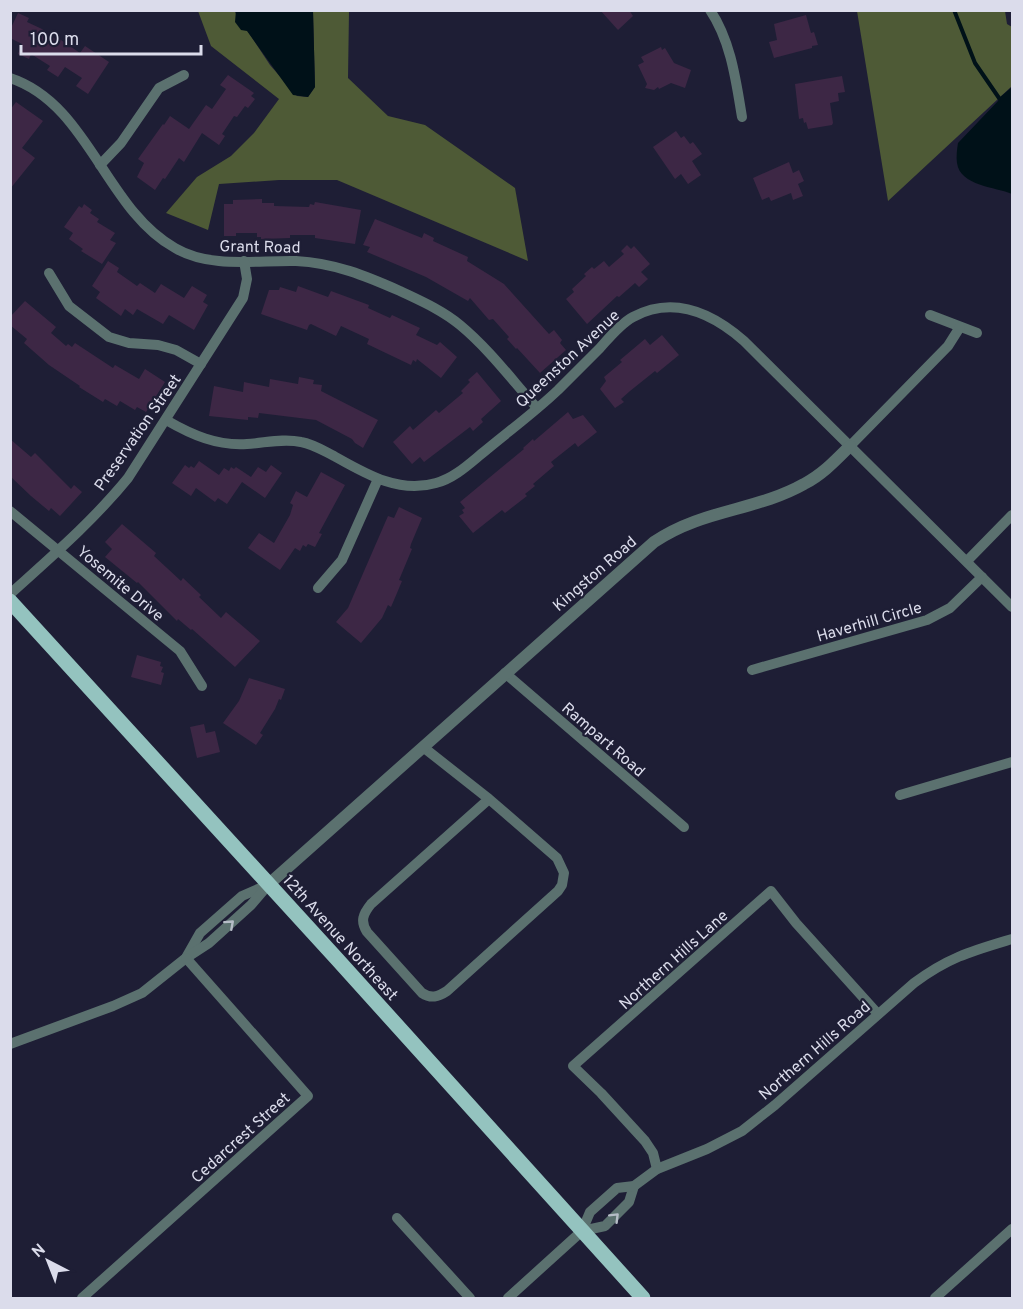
<svg xmlns="http://www.w3.org/2000/svg" width="1023" height="1309" viewBox="0 0 1023 1309" font-family="Overpass,sans-serif">
<rect width="100%" height="100%" fill="#1e1e35"/>
<!-- forest -->
<g fill="#4e5a36">
<polygon points="198,11 236,11 235,12 270,65 297,96 308,97 315,87 313,11 349,11 348,78 388,116 425,125 515,188 528,261 337,180 279,180 219,184 208,230 166,213 197,177 231,156 254,133 279,99 211,46"/>
<polygon points="857,11 1005,11 1007,24 1012,27 1012,86 888,201"/>
</g>
<!-- water -->
<g fill="#001118">
<polygon points="236,10 313,11 315,87 308,97 293,95 247,31 241,30 235,22"/>
<path d="M1012,87v107c-16,-7 -52,-8 -55,-31 -1,-6 0,-14 1,-20l40,-42 1,-3z"/>
</g>
<g fill="none" stroke-linecap="round" stroke-linejoin="round">
<!-- stream -->
<polyline stroke="#001118" stroke-width="4" points="954,10 975,63 999,98"/>
</g>
<!-- building -->
<g fill="#3d2745">
<polygon points="600,10 629,10 633,16 618,30"/>
<polygon points="18,13 29,18 27,22 42,29 57,40 58,38 80,53 85,46 109,62 88,94 76,86 82,78 65,67 58,77 47,70 50,66 31,54 29,59 18,54 22,44 10,38 10,30"/>
<polygon points="806,15 811,33 814,32 818,45 812,46 812,48 774,58 769,42 777,40 774,24"/>
<polygon points="661,47 662,50 665,48 674,63 691,70 685,88 671,83 659,89 658,87 654,90 645,88 647,84 638,65 644,62 641,57"/>
<polygon points="228,75 254,93 251,96 255,99 248,108 245,106 237,117 234,116 222,134 225,136 219,145 202,133 184,162 179,158 165,179 163,178 155,190 137,177 144,163 138,159 163,124 164,125 170,116 189,129 206,105 212,109 226,89 220,85"/>
<polygon points="842,76 845,92 838,93 839,101 830,103 833,123 832,125 808,129 806,122 804,123 803,118 799,119 795,84"/>
<polygon points="16,102 43,121 22,148 35,158 10,189 10,110"/>
<polygon points="676,131 681,138 684,136 690,144 693,142 702,154 692,161 701,175 688,184 681,174 675,179 653,147"/>
<polygon points="789,162 793,173 799,170 804,181 798,184 803,196 793,200 791,193 771,201 769,197 762,200 753,178"/>
<polygon points="262,199 262,203 274,203 274,206 309,207 310,204 314,205 315,202 361,210 355,244 315,238 315,235 290,235 290,238 261,239 261,237 257,237 257,233 236,233 236,236 224,236 224,204 233,204 233,200"/>
<polygon points="84,204 92,210 90,213 99,219 97,222 115,233 110,240 116,243 102,264 81,251 83,249 69,239 73,233 64,227 79,206 82,208"/>
<polygon points="375,219 422,238 424,233 434,238 433,241 468,257 467,261 504,284 549,334 554,330 562,340 560,343 566,350 540,373 517,348 516,349 507,339 509,337 493,319 489,320 470,298 468,301 426,277 367,252 370,247 363,245"/>
<polygon points="627,245 631,249 634,246 650,264 641,272 648,279 639,287 635,283 619,297 617,296 587,324 566,299 574,292 572,289 586,276 584,274 592,267 594,269 604,261 609,267 624,254 621,251"/>
<polygon points="108,261 119,268 117,272 137,286 140,283 155,293 161,284 184,298 192,286 207,295 203,302 208,305 194,330 169,315 163,324 137,309 133,315 125,309 121,316 96,298 100,292 92,286"/>
<polygon points="298,286 328,297 331,291 369,305 368,308 390,318 392,315 420,328 416,335 437,345 440,342 457,357 441,378 417,359 416,362 413,360 411,365 367,344 369,339 341,326 336,336 311,324 309,325 307,330 261,314 269,290 279,290 280,287 296,292"/>
<polygon points="25,301 56,327 51,333 66,346 68,344 72,347 75,343 113,368 115,365 139,379 145,369 165,382 146,412 137,407 135,410 120,401 117,406 105,399 103,402 79,387 80,386 49,365 24,343 27,339 10,325 10,317"/>
<polygon points="662,335 679,355 657,373 655,371 630,391 621,399 624,402 615,408 600,389 606,381 604,377 622,362 620,360 645,339 650,345"/>
<polygon points="477,372 501,401 481,419 483,422 473,431 470,427 424,462 420,457 412,464 393,442 410,426 413,430 436,410 439,413 463,393 461,391 470,382 468,380"/>
<polygon points="299,377 314,380 313,384 322,385 321,391 378,420 363,448 355,443 352,439 316,420 259,413 258,418 248,417 248,420 209,416 214,386 243,392 244,382 269,387 270,379 298,384"/>
<polygon points="568,412 573,419 583,415 597,432 578,447 575,443 551,462 554,466 533,484 535,486 525,494 527,496 505,513 502,510 473,533 459,516 464,513 462,510 465,508 460,502 524,449 523,448 533,439 534,441"/>
<polygon points="10,439 31,457 35,453 71,489 74,485 82,492 60,516 51,508 49,511 31,496 10,476"/>
<polygon points="199,461 219,475 224,468 229,471 231,467 234,469 236,467 251,477 258,467 266,472 271,465 282,473 265,498 242,482 227,504 218,498 215,502 196,488 191,496 172,483 185,465 189,468 191,466 194,468"/>
<polygon points="321,472 345,485 319,533 322,534 315,547 308,544 306,547 303,545 300,551 295,548 280,570 248,548 259,533 274,543 290,515 293,505 290,503 296,491 307,497"/>
<polygon points="399,507 422,518 411,544 410,548 412,549 399,580 402,581 397,593 391,607 388,605 382,618 361,643 336,622 348,608 388,516 394,518"/>
<polygon points="122,524 156,553 154,556 181,581 183,578 201,595 199,597 221,618 226,612 260,641 235,667 192,629 191,630 178,619 177,621 138,582 137,583 105,557 112,549 105,542"/>
<polygon points="137,655 161,662 160,666 163,667 161,672 164,673 161,685 131,677"/>
<polygon points="249,678 285,689 281,700 279,699 275,709 260,733 263,735 256,745 223,723 239,701"/>
<polygon points="204,724 206,733 215,731 220,752 197,758 190,727"/>
</g>
<g fill="none" stroke-linecap="round" stroke-linejoin="round">
<!-- minor -->
<g stroke="#5b716f" stroke-width="10">
<path d="M710,10c21,31 26,71 32,107"/>
<path d="M10,78c79,26 95,131 165,170 36,21 82,12 121,13 39,2 70,15 104,30 21,10 42,19 60,34 29,24 52,55 77,83"/>
<polyline points="100,165 121,143 159,88 184,75"/>
<polyline points="49,273 69,306 109,337 129,343 158,345 176,350 201,364"/>
<polyline points="930,315 977,333"/>
<path d="M166,420c26,15 51,26 81,24 18,-1 36,-6 54,-2 12,2 23,9 33,14 32,18 65,38 102,27 19,-5 34,-20 49,-32 24,-20 50,-39 73,-61 14,-14 28,-28 42,-42 9,-10 20,-24 33,-31 41,-22 79,-4 111,24l268,266"/>
<polyline points="850,446 948,346 960,327"/>
<polyline points="10,511 180,651 202,686"/>
<polyline points="967,561 1012,515"/>
<polyline points="318,588 342,560 378,479"/>
<path d="M10,594c41,-37 83,-73 118,-116l115,-180 4,-19 -3,-18"/>
<polyline points="752,670 927,620 950,608 982,577"/>
<polyline points="505,673 684,827"/>
<path d="M423,747l66,52 68,59 7,15 -2,12 -4,6 -111,100c-9,6 -16,8 -25,2l-55,-61c-7,-11 -4,-18 4,-28l118,-105"/>
<polyline points="900,795 1012,762"/>
<polyline points="187,956 200,933 242,896 265,886"/>
<polyline points="10,1044 113,1006 142,993 186,958 209,943 251,905 269,884"/>
<polyline points="657,1169 653,1153 645,1141 601,1093 573,1066 771,891 796,923 878,1014"/>
<polyline points="397,1218 470,1298"/>
<polyline points="582,1231 605,1226 629,1202 634,1186"/>
<polyline points="82,1298 308,1096 186,958"/>
<path d="M508,1298l74,-67 8,-19 27,-24 17,-2 23,-17 50,-20 35,-18 33,-26 139,-122c35,-26 58,-32 98,-44"/>
<polyline points="935,1298 1012,1229"/>
</g>
<!-- tertiary -->
<path stroke="#5b716f" stroke-width="12" d="M269,884l385,-342c49,-33 102,-31 150,-58 18,-9 32,-24 46,-38"/>
<!-- primary -->
<polyline stroke="#94c3bf" stroke-width="15" points="10,601 337,959 643,1298"/>
</g>
<!-- one-way arrows -->
<defs><path id="oneway-chevron" d="M-2-3.5L2.5 0L-2 3.5" fill="none" stroke-width="1.6" stroke-linecap="round" stroke-linejoin="round" transform="scale(1.5)"/></defs>
<g stroke="#b5bcc6">
<use href="#oneway-chevron" transform="translate(230 924) rotate(-42)"/>
<use href="#oneway-chevron" transform="translate(615 1217) rotate(-45)"/>
</g>
<g text-anchor="middle" stroke-width="4.5" stroke-linejoin="round" paint-order="stroke">
<!-- street labels -->
<g font-size="16" fill="#dbdceb" stroke="#1e1e35">
<text transform="translate(260 246) rotate(1)" y="6">Grant Road</text>
<text transform="translate(567 358) rotate(-43)" y="6">Queenston Avenue</text>
<text transform="translate(137 432) rotate(-55)" y="6">Preservation Street</text>
<text transform="translate(594 573) rotate(-41)" y="6">Kingston Road</text>
<text transform="translate(121 583) rotate(40)" y="6">Yosemite Drive</text>
<text transform="translate(869 621) rotate(-16)" y="6">Haverhill Circle</text>
<text transform="translate(604 739) rotate(41)" y="6">Rampart Road</text>
<text transform="translate(341 937) rotate(48)" y="6">12th Avenue Northeast</text>
<text transform="translate(673 959) rotate(-42)" y="6">Northern Hills Lane</text>
<text transform="translate(814 1050) rotate(-41)" y="6">Northern Hills Road</text>
<text transform="translate(240 1137) rotate(-42)" y="6">Cedarcrest Street</text>
</g>
</g>
<!-- border -->
<rect width="1023" height="1309" fill="none" stroke="#dbdceb" stroke-width="24"/>
<!-- north arrow -->
<g transform="translate(48 1261) rotate(318)" stroke="#1e1e35" stroke-width="4.5" paint-order="stroke">
<path d="M0-4.5L10 22L0 15L-10 22Z" fill="#dbdceb"/>
<text y="-9" font-size="16" font-weight="bold" text-anchor="middle" fill="#dbdceb">N</text>
</g>
<!-- scale -->
<path d="M21 45v9h180v-9" fill="none" stroke="#dbdceb" stroke-width="3"/>
<text x="30" y="45" font-size="18" fill="#dbdceb" stroke="#1e1e35" stroke-width="4.5" paint-order="stroke">100 m</text>
</svg>
